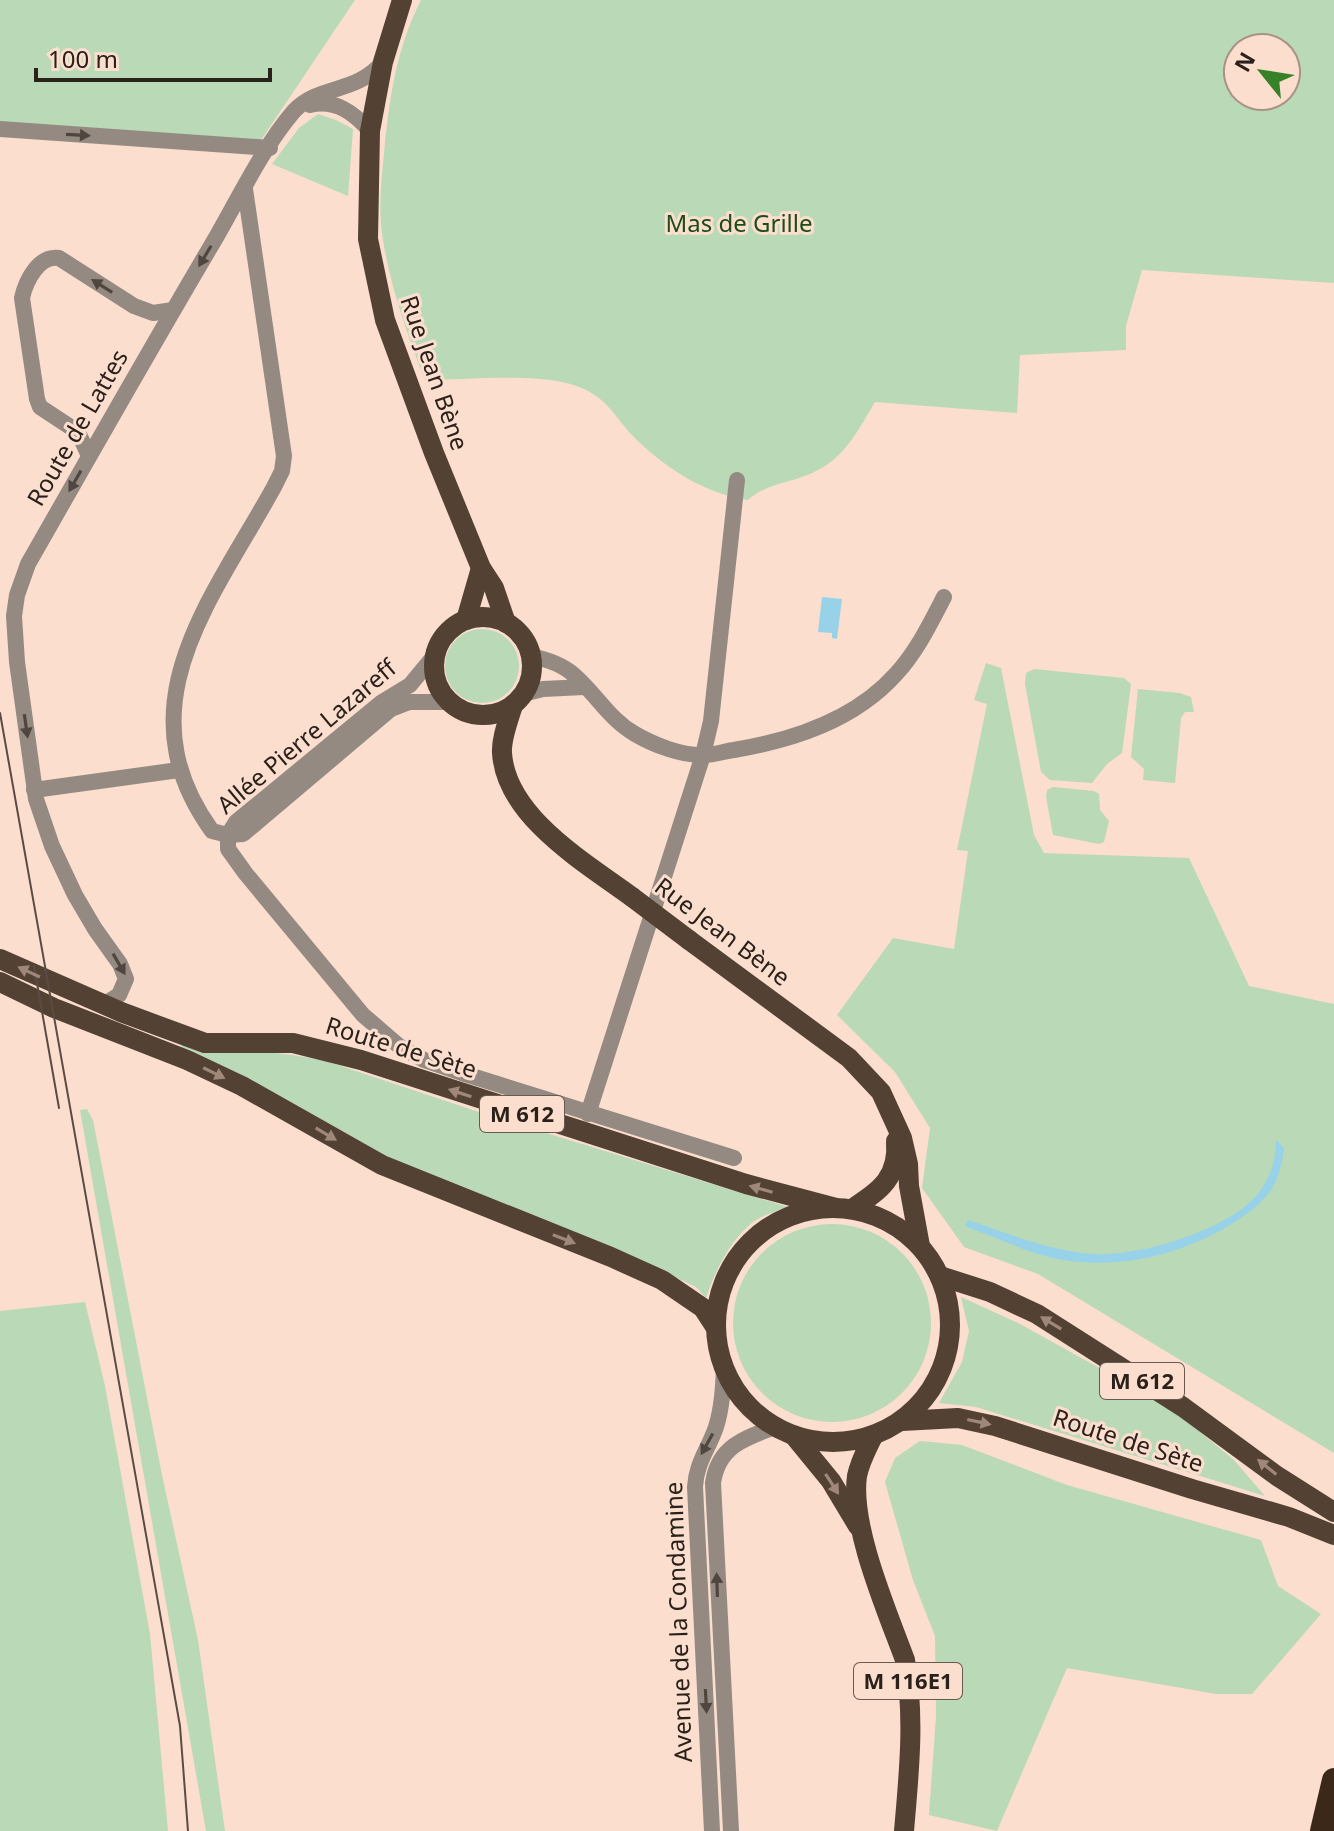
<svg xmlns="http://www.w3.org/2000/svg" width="1334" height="1831" viewBox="0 0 1334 1831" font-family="'Noto Sans',sans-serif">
<rect width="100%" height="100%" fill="#fbdece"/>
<!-- green -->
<g fill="#bad9b7" fill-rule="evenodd">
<polygon points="0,0 355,0 261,140 0,123"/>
<path d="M421,0h913v283l-192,-13 -16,56v24l-106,5 -3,58 -142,-11c-15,25 -29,54 -57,68 -23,13 -50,12 -70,30 -43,-6 -85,-33 -116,-65 -17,-18 -23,-34 -48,-46 -37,-18 -116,-9 -159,-9 -18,-46 -34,-91 -42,-140 -5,-29 -2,-58 1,-86 5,-54 12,-105 37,-154zM1238,48h48v48h-48z"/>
<polygon points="318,114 336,120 353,129 348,196 272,164 299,128"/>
<circle cx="482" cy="666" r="37"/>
<polygon points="986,663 1001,668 1034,835 1044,853 1189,858 1249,986 1334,1004 1334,1453 1038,1274 964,1247 922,1188 930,1128 895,1072 837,1015 893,938 954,949 968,851 957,850 987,704 974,700"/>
<polygon points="1034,669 1124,678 1131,684 1122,753 1107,764 1092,783 1050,780 1041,772 1025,684 1026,673"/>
<polygon points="1138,689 1180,693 1191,697 1194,712 1185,712 1181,718 1175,783 1143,780 1144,769 1131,757"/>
<polygon points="1053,787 1094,791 1099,794 1100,810 1109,821 1104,842 1099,844 1053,835 1046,797 1047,790"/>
<path d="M183,1042c48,9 99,8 146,20l168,56 291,89c-11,4 -25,8 -35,15 -23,18 -38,49 -47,76l-10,-11 -46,-22 -249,-101 -163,-91 -58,-25z"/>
<polygon points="87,1109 93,1120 162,1475 198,1640 225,1831 206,1831 80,1110"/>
<circle cx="832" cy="1323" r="99"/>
<polygon points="961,1297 1020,1324 1170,1407 1234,1460 1265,1496 976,1407 939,1403 962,1362 969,1331"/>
<polygon points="85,1302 105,1386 150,1634 168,1831 0,1831 0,1311"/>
<polygon points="920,1441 962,1445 1067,1485 1261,1540 1278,1586 1321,1614 1252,1694 1216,1694 1067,1668 997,1831 929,1815 936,1716 935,1636 913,1580 885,1482 895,1458"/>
</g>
<!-- water -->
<g fill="#98d2e9">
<polygon points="822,597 842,599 837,639 832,638 832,633 818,632"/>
<path d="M1276,1140l8,8c-2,16 -6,34 -16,46 -10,13 -24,22 -38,31 -49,29 -103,43 -160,36 -36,-4 -71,-23 -105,-35l3,-6c41,14 80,30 124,34 46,3 133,-23 164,-58 14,-16 20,-35 20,-56z"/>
</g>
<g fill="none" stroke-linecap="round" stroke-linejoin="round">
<!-- minor -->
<g stroke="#948a82" stroke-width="16">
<path d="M310,105c26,-6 44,8 60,26"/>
<polyline points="0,129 270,148"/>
<path d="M245,189l39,267 -2,15 -8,16c-62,113 -153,218 -62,344l16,4v14l18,25 117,141 36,31 25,14 38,13 272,85"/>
<path d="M89,456l-11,-24 -38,-25 -3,-8 -15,-101c4,-18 17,-43 37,-40l75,48 19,7 20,-3"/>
<path d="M530,656c16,3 32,8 44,19 22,19 35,44 61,59 19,11 47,22 69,21 10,0 21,-4 30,-5 60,-10 121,-30 162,-76 21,-23 34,-50 48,-77"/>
<polyline points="523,694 543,689 584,687"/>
<polyline points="34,790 179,770"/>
<polyline points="228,835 236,822 247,813 382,702 410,685 434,656"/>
<polyline points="228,835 243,834 391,709 409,702 449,702"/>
<path d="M103,1005l16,-10 7,-16 -6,-15 -25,-35 -20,-34 -23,-49 -16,-47 -19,-137 -3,-46 3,-21 11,-31c61,-107 121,-213 183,-318 25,-42 51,-98 83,-135 25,-27 61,-16 89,-49"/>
<polyline points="588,1114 703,755 711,721 737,480"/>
<path d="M712,1831l-17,-344c1,-24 14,-39 21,-60 6,-19 7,-39 8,-58"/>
<path d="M731,1831l-18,-348c5,-36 31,-45 62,-56"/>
</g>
<!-- major -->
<g stroke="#534134" stroke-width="20">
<polyline points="402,0 383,62 370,131 368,239 385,320 434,453 481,568 494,588 506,623"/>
<circle cx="483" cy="666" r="49"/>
<polyline points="466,620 481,568"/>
<path d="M513,705c-4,14 -12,33 -11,48 4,64 84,110 130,144"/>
<polyline points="689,940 849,1058 881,1092 902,1138 908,1164 909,1186 920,1246"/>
<polyline points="0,959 121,1012 205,1043 293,1043 361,1060 746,1184 836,1208"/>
<polyline points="0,982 54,1008 187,1060 242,1086 382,1165 611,1257 662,1280 703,1308 716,1328"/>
<circle cx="833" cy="1325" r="117"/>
<path d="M852,1209c28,-19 47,-31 44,-68"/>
<polyline points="940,1276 990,1292 1037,1314 1183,1407 1277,1476 1334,1512"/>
<polyline points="902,1421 958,1418 995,1426 1192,1489 1289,1517 1334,1535"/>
<path d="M873,1436c-6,13 -13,25 -16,40 -7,50 30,135 48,184 10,57 4,113 -1,171"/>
<polyline points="795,1437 831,1481 858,1526"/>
</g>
<!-- highway -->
<polyline stroke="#3b2819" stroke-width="24" points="1322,1831 1334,1780"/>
<!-- tram -->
<g stroke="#5a4c44" stroke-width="2">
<polyline points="0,713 180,1726 188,1831"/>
<polyline points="34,966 59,1108"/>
</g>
<!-- major-bridge -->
<polyline stroke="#534134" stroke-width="20" points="632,897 689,940"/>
</g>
<!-- one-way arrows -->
<defs><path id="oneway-solid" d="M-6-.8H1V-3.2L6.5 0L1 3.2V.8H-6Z" transform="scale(2)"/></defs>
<g fill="#50463f">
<use href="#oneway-solid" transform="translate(78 135) rotate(3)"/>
<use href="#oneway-solid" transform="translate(205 256) rotate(121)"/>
<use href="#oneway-solid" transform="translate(102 286) rotate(-148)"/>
<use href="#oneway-solid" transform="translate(75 481) rotate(120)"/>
<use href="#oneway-solid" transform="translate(26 726) rotate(82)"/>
<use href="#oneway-solid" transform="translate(119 964) rotate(60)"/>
<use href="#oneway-solid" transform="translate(707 1444) rotate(119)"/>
<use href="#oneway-solid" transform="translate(717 1585) rotate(-92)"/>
<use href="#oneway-solid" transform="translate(706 1701) rotate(87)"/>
</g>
<g fill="#9f8879">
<use href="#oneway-solid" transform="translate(29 972) rotate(-155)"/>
<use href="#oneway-solid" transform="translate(214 1073) rotate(26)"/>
<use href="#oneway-solid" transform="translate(460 1093) rotate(-162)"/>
<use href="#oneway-solid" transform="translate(326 1134) rotate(31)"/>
<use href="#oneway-solid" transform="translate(761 1189) rotate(-164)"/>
<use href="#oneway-solid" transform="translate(564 1239) rotate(21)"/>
<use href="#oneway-solid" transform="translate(1051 1323) rotate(-149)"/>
<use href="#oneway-solid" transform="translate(979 1422) rotate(12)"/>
<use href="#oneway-solid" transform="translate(1267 1467) rotate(-141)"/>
<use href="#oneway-solid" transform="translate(832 1484) rotate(57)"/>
</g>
<g text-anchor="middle" stroke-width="6" stroke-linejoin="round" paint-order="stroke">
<!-- shield labels -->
<g fill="#fbdece" stroke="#695a51" stroke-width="2">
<rect x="480" y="1096" width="84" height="36" rx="6"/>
<rect x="1100" y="1363" width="84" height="36" rx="6"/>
<rect x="854" y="1663" width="108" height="36" rx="6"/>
</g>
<g font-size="22" font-weight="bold" fill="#2b211b">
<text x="522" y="1122">M 612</text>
<text x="1142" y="1389">M 612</text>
<text x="908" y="1689">M 116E1</text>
</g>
<!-- park labels -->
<g font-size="24" fill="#1c4c18" stroke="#fbdece">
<text x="739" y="232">Mas de Grille</text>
</g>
<!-- street labels -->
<g font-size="24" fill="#2b211b" stroke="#fbdece">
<text transform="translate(434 373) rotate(71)" y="8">Rue Jean Bène</text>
<text transform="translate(78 428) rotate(-60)" y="8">Route de Lattes</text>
<text transform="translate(307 737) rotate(-40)" y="8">Allée Pierre Lazareff</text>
<text transform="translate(722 932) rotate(37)" y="8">Rue Jean Bène</text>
<text transform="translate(401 1048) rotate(17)" y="8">Route de Sète</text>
<text transform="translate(1128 1441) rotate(18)" y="8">Route de Sète</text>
<text transform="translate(679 1622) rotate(-92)" y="8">Avenue de la Condamine</text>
</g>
</g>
<!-- north arrow -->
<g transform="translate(1262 72) rotate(300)"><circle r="38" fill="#fbdece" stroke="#a89286" stroke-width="2"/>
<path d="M0-6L14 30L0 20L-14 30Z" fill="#378229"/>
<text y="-12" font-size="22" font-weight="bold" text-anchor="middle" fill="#2b211b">N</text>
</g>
<!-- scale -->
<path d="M36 68v12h234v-12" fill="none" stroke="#2b211b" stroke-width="4"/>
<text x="48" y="68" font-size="24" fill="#2b211b" stroke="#fbdece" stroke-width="6" paint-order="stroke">100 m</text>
</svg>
